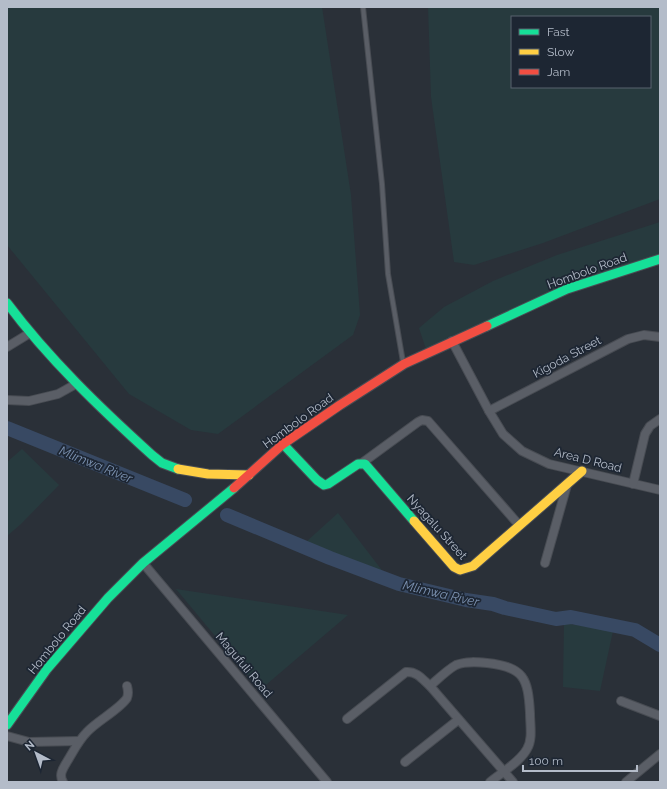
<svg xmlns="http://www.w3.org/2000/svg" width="667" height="789" viewBox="0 0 667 789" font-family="Raleway,sans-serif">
<rect width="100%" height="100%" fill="#2a3038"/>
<!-- grass -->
<g fill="#273a3e" fill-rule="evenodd">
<polygon points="7,7 322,7 351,195 360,315 353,335 218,434 191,430 129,394 7,245"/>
<path d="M428,7h232v192l-117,44 -69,22 -20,-3 -23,-165zM512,17h138v70h-138z"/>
<polygon points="660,222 660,255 426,349 419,328 444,307 493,281 557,255"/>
<polygon points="22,449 59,485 21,524 7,536 7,462"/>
<polygon points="338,513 384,573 306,542"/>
<polygon points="176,589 348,615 260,690"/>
<polygon points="564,623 613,631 600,691 563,687"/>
</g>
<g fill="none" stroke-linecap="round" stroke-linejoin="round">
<!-- river -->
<g stroke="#384963" stroke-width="14">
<polyline points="7,428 185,500"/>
<polyline points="227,515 330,558 399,584 466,600 493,604 505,608 556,619 571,617 635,630 660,645"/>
</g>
<defs>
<polyline id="lane" points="363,7 382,184 388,274 403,362"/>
<g id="street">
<polyline points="452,341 489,411 503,434 522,451 549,464 660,490"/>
<polyline points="7,347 30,333"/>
<polyline points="7,400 29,401 58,394 76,384"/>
<polyline points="489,411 628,339 644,335 660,337"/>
<polyline points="362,463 418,422 422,420 428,421 519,525"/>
<polyline points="633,484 645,434 650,426 660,419"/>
<polyline points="143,563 327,782"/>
<polyline points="545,563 567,485"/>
<path d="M430,686c8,-7 17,-16 26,-21 10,-4 21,-3 31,-2 37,4 41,15 43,50 0,12 3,26 -3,36 -7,13 -26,24 -37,33"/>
<polyline points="621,701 660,716"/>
<path d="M347,719l59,-47c11,-1 17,8 24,14l83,96"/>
<polyline points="7,736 29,742 79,741"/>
<polyline points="405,762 458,720"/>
<path d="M63,782c-5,-8 1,-15 5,-22 6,-10 11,-20 19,-28 10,-11 33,-23 40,-34 2,-5 1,-8 0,-12"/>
<polyline points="626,782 660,754"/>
</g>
<g id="fast">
<path d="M7,303c42,56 93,105 145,152l10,8 16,6"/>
<polyline points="487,326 567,289 660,259"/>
<polyline points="283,444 317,480 324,485 328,484 358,464 365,464 414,521"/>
<polyline points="7,725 47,669 108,598 143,563 234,488"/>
</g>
<g id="slow">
<polyline points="178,469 208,474 249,475"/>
<polyline points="414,521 454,567 460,570 473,566 582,471"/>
</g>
<polyline id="jam" points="234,488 283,444 340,405 404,364 487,326"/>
</defs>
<!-- lane casing -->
<use href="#lane" stroke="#484c53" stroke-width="6"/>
<!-- street casing -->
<use href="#street" stroke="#484c53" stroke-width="10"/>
<!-- fast casing -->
<use href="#fast" stroke="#484c53" stroke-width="11"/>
<!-- slow casing -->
<use href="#slow" stroke="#484c53" stroke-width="11"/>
<!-- jam casing -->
<use href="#jam" stroke="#484c53" stroke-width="11"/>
<!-- lane -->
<use href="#lane" stroke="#5a5e66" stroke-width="4"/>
<!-- street -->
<use href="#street" stroke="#5a5e66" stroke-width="8"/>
<!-- fast -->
<use href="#fast" stroke="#16e098" stroke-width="9"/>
<!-- slow -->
<use href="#slow" stroke="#ffcf43" stroke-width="9"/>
<!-- jam -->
<use href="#jam" stroke="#f24e42" stroke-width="9"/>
</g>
<g text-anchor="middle" stroke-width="3.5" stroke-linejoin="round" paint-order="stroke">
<!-- street labels -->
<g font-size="12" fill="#b4bcc9" stroke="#1d2633">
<text transform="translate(587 271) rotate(-20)" y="4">Hombolo Road</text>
<text transform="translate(567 357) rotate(-28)" y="4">Kigoda Street</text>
<text transform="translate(298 421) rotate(-36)" y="4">Hombolo Road</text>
<text transform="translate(588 460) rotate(14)" y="4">Area D Road</text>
<text transform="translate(437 527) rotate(48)" y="4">Nyagalu Street</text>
<text transform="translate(57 640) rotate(-51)" y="4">Hombolo Road</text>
<text transform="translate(244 665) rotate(50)" y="4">Magufuli Road</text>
</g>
<!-- water labels -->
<g font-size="13" font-style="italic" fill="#7c92b1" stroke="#1d2633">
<text transform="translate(96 464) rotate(22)" y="5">Mlimwa River</text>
<text transform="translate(441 593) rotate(13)" y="5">Mlimwa River</text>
</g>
</g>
<!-- border -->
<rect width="667" height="789" fill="none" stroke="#b4bcc9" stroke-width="16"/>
<!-- legend -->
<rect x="511" y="16" width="140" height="72" fill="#1d2633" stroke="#59626f"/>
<rect x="519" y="29" width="20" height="6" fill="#16e098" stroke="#59626f"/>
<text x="547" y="36" font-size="12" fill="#b4bcc9">Fast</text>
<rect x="519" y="49" width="20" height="6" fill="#ffcf43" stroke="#59626f"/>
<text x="547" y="56" font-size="12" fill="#b4bcc9">Slow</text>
<rect x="519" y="69" width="20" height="6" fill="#f24e42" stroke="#59626f"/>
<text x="547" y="76" font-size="12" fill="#b4bcc9">Jam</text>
<!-- north arrow -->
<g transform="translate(36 753) rotate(319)" stroke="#1d2633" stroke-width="3" paint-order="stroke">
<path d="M0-3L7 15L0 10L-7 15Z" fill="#b4bcc9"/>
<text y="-6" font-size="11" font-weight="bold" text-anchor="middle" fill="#b4bcc9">N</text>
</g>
<!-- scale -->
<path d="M523 765v6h114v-6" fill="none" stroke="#b4bcc9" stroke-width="2"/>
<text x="529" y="765" font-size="12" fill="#b4bcc9" stroke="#1d2633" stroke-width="3" paint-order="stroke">100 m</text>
</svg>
